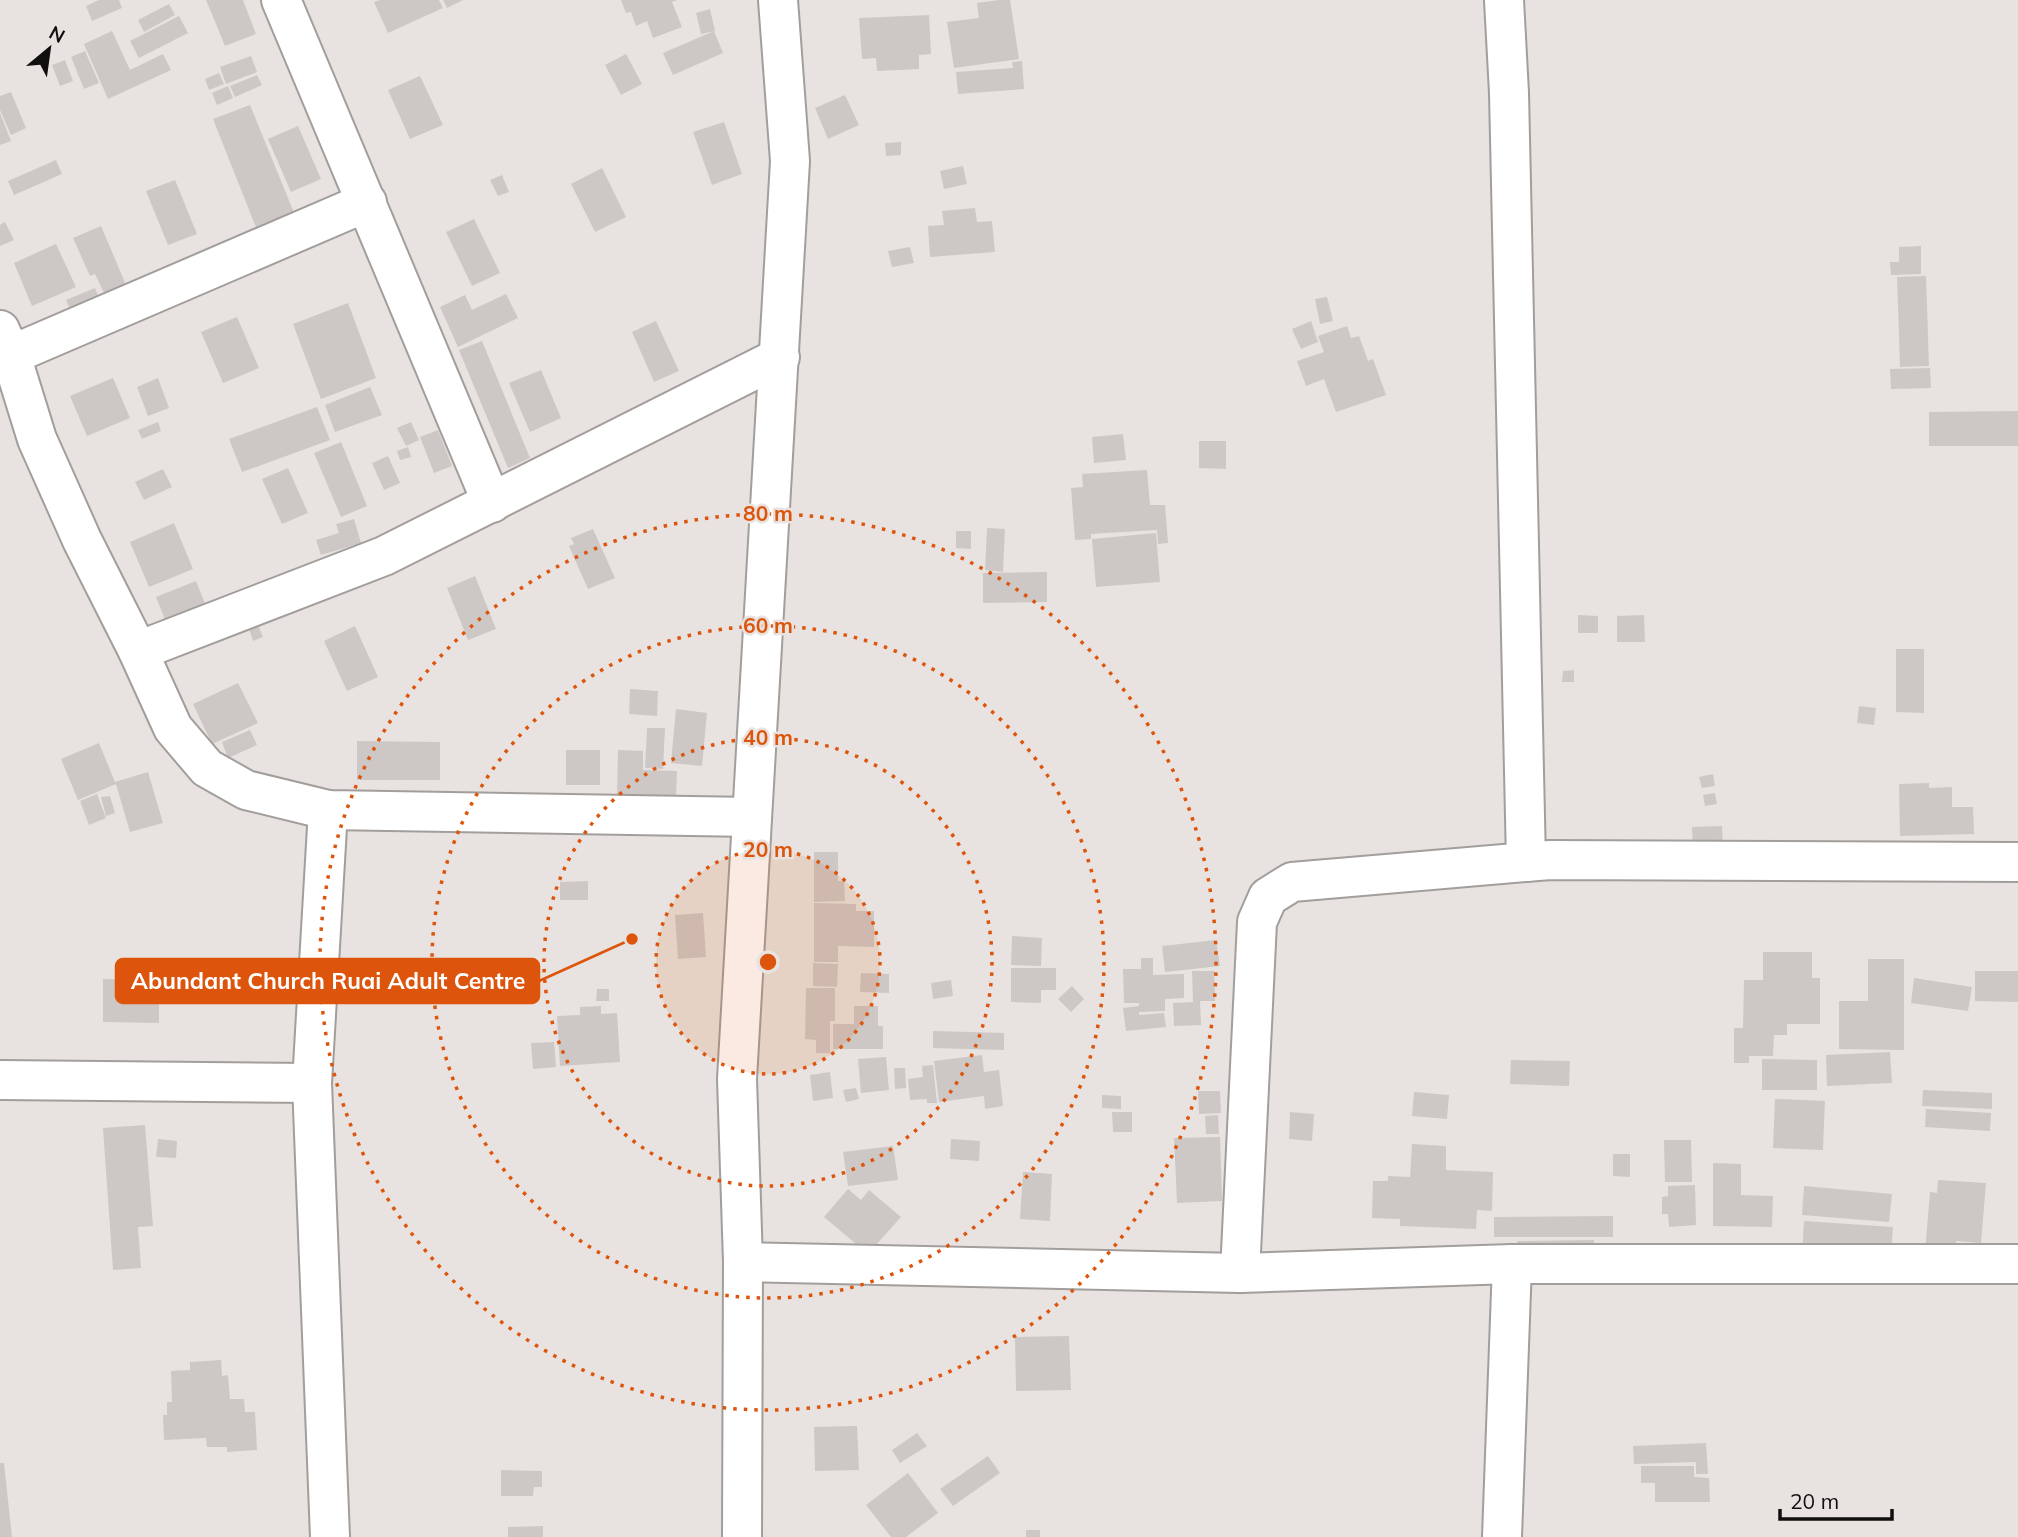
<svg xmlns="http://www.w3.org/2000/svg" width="2018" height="1537" viewBox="0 0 2018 1537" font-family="Mulish,sans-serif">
<rect width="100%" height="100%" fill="#e8e3e0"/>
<!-- building -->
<g fill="#cdc8c5">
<polygon points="99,0 119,0 122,8 92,21 86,6"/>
<polygon points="206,0 243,0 256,34 225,46"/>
<polygon points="380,0 439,0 443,8 388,33 374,2"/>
<polygon points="443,0 463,0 447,8"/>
<polygon points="621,0 677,0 672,2 682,27 653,38 647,21 636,26 631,12 626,13"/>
<polygon points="999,0 1010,0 1019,59 954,68 947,22 979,18 977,3"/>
<polygon points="169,4 175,15 144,32 138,20"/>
<polygon points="710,9 715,31 701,34 696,13"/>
<polygon points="929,15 931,54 919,55 919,69 877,71 876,58 862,59 859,18"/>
<polygon points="179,16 188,33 139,58 130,41"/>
<polygon points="112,31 130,70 163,54 171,70 108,99 84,44"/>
<polygon points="714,31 723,53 673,75 663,53"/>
<polygon points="85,51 99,83 84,89 71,57"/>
<polygon points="626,54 642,84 621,95 605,65"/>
<polygon points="251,56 257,72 226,84 220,67"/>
<polygon points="65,60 73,81 60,86 52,65"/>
<polygon points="1022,61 1024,89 958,94 956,72 1013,68 1012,62"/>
<polygon points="219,73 224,84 209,90 205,79"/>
<polygon points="257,75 262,85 235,97 230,86"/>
<polygon points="420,76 443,125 410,139 388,90"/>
<polygon points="228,86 233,98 217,105 212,93"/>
<polygon points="11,92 26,128 11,135 0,110 0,96"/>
<polygon points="845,95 859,125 828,139 815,108"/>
<polygon points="250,105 297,220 259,235 213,119"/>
<polygon points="0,113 11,141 0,145"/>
<polygon points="724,122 742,174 712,185 693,132"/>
<polygon points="298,126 321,179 291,192 268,139"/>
<polygon points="901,142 901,155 886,156 885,143"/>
<polygon points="56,160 62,174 14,195 8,181"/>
<polygon points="963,166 967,184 944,189 940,171"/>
<polygon points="602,168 626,217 595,232 571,184"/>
<polygon points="502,175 509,192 498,196 490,180"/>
<polygon points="175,180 197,234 168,245 146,191"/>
<polygon points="975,208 977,222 992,221 995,252 930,257 928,226 944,225 942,211"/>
<polygon points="474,219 500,273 472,286 446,232"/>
<polygon points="5,222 14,240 0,246 0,225"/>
<polygon points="101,226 129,292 108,301 95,274 90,276 73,238"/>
<polygon points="56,244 76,287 32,306 14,263"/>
<polygon points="1921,246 1921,274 1891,275 1890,262 1899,262 1899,247"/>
<polygon points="910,247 914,263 892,267 888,251"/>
<polygon points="1926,276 1929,366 1900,367 1897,277"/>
<polygon points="95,288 101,303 73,316 66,300"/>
<polygon points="506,294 518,318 458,347 440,307 465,295 472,310"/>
<polygon points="1327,297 1333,321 1320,324 1315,299"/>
<polygon points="348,303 376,378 321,399 293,324"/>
<polygon points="237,317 259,368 223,383 201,332"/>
<polygon points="656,321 679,371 654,382 632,332"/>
<polygon points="1311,321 1318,342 1301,349 1292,329"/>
<polygon points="1347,326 1351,338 1359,336 1368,361 1373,359 1386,395 1336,412 1324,379 1306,386 1297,361 1324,352 1318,336"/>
<polygon points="482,341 530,458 508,468 459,350"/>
<polygon points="1930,368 1931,388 1891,389 1890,369"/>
<polygon points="541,370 561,418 530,432 509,383"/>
<polygon points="113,378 130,418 87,436 70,396"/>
<polygon points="158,378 169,408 148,416 137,387"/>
<polygon points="370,387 382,415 335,432 325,405"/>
<polygon points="317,407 330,440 242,472 229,439"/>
<polygon points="2018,411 2018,446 1929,446 1929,412"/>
<polygon points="158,422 161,431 142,439 138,430"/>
<polygon points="411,422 419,440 406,446 397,428"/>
<polygon points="438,430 452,466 434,473 420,437"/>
<polygon points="1123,434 1126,460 1094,463 1092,437"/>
<polygon points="1199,441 1226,441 1226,469 1199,468"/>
<polygon points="341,442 367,506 341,517 314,453"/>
<polygon points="408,447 411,457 400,460 397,451"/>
<polygon points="388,456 400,483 384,490 372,463"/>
<polygon points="288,468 308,513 282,524 262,479"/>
<polygon points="163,469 172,487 144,500 135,482"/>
<polygon points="1147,470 1150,505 1165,505 1168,543 1158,544 1157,530 1091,534 1091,539 1075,540 1071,488 1083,487 1082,474"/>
<polygon points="354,519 361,543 321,555 316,540 339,533 336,524"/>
<polygon points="174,523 193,569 149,587 130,542"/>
<polygon points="987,528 1005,529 1003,572 985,570"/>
<polygon points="593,529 615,578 588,589 569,546 574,544 571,538"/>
<polygon points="956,531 971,531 971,549 956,548"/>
<polygon points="1156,533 1160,582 1096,587 1092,539"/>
<polygon points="1047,572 1047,602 983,603 983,573"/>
<polygon points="475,576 496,629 468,640 447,588"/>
<polygon points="196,581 206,606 166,622 156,597"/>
<polygon points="1578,615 1598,616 1598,633 1578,633"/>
<polygon points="1644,615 1645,642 1617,642 1617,616"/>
<polygon points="258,625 263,637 253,641 249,629"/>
<polygon points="355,626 378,677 347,691 324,641"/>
<polygon points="1896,649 1924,649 1924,713 1896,712"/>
<polygon points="1574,670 1574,682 1562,682 1563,671"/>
<polygon points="238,683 258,723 212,744 193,704"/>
<polygon points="630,689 658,691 657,716 629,714"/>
<polygon points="1859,706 1876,708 1874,725 1857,723"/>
<polygon points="676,709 707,713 702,766 671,763"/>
<polygon points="647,728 665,728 663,769 645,768"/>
<polygon points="250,730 257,745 228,758 222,742"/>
<polygon points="357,741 440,742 440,780 357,780"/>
<polygon points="99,743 115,782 148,772 163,823 130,832 116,784 78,800 61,759"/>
<rect x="566" y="750" width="34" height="35"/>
<polygon points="618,750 643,751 643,770 677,771 676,798 617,797"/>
<polygon points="1713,774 1715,786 1702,788 1699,777"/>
<polygon points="1929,783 1929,788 1952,787 1952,807 1973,807 1974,834 1900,836 1899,784"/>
<polygon points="1715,793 1717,804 1705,806 1703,795"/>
<polygon points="97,794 106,818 89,825 80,801"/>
<polygon points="110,796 115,813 106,816 101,797"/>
<polygon points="1722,826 1723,849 1693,851 1692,827"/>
<polygon points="814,852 838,852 838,881 844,881 845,901 814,902"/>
<polygon points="588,881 588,900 560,900 560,882"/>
<polygon points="814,903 856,904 856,911 874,911 874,947 838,946 838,962 814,962"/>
<polygon points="703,913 706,957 678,959 675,915"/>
<polygon points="1012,936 1042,938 1041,966 1011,965"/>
<polygon points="1216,940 1220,966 1165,972 1162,946"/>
<polygon points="1763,952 1812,952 1812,978 1820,978 1820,1024 1787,1024 1787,1035 1774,1035 1773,1056 1749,1056 1749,1063 1734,1063 1734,1028 1743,1028 1744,980 1763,980"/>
<polygon points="1141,958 1153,958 1153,975 1184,974 1184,998 1165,999 1165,1011 1139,1012 1139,1015 1164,1013 1166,1027 1126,1031 1123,1008 1139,1006 1139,1003 1124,1003 1123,969 1141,969"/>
<polygon points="1868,959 1904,959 1904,1050 1839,1049 1839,1001 1868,1001"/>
<polygon points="813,963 838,964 837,987 813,986"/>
<polygon points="1011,968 1056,968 1056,990 1041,990 1041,1003 1011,1002"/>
<polygon points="1192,971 1214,971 1215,1001 1200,1001 1201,1025 1174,1026 1173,1003 1193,1002"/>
<polygon points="1975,971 2018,971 2018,1002 1975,1001"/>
<polygon points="861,973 889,974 889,993 860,992"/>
<polygon points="1914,978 1972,987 1968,1011 1911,1003"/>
<polygon points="103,979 159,980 159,1023 103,1022"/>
<polygon points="951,980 953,996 933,999 931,983"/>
<polygon points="1072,986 1084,999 1071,1012 1058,999"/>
<polygon points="806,988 835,988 835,1021 830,1021 830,1053 816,1053 816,1040 805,1039"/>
<polygon points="597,989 609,989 609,1001 596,1001"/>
<polygon points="601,1006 601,1014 617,1013 620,1062 560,1066 557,1016 580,1015 580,1007"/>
<polygon points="854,1006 878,1006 878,1026 883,1026 883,1049 833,1049 833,1024 854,1024"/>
<polygon points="933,1031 1004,1033 1004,1050 933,1048"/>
<polygon points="554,1042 556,1067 533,1069 531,1043"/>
<polygon points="1890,1052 1892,1083 1827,1086 1826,1055"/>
<polygon points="982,1055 984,1072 999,1070 1003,1106 985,1109 984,1096 939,1102 934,1061"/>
<polygon points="886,1057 889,1090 861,1093 858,1059"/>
<polygon points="1762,1059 1817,1060 1817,1090 1762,1090"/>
<polygon points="1511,1060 1570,1061 1569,1086 1510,1084"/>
<polygon points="933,1065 937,1103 927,1103 927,1099 910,1100 908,1079 923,1077 922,1066"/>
<polygon points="894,1068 905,1068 906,1088 895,1089"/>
<polygon points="830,1072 833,1098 813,1101 810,1075"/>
<polygon points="856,1088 859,1099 846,1102 843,1090"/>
<polygon points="1923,1090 1992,1093 1992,1109 1922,1106"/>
<polygon points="1198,1091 1220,1091 1221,1113 1199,1114"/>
<polygon points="1414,1092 1449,1095 1447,1119 1412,1116"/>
<polygon points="1102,1095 1121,1096 1121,1109 1102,1108"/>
<polygon points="1775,1099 1825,1101 1823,1150 1773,1148"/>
<polygon points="1926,1109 1991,1113 1990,1131 1925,1127"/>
<polygon points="1112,1112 1132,1112 1132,1132 1113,1132"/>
<polygon points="1290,1112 1314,1114 1312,1141 1289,1139"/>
<polygon points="1218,1115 1219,1134 1206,1134 1205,1116"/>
<polygon points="145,1125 153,1226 138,1227 141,1268 113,1270 103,1128"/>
<polygon points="1220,1137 1222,1201 1177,1203 1174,1138"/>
<polygon points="158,1139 177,1141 176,1158 156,1157"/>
<polygon points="951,1139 980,1141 979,1161 950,1159"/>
<polygon points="1664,1140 1691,1140 1692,1182 1665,1182"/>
<polygon points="1412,1144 1446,1146 1446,1170 1493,1172 1492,1211 1477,1210 1476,1229 1400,1226 1400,1219 1372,1218 1373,1181 1388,1181 1388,1176 1410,1177"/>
<polygon points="893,1146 898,1180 848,1186 843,1152"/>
<polygon points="1613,1154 1630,1154 1630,1177 1613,1176"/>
<polygon points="1713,1163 1741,1164 1741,1195 1773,1196 1772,1227 1713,1226"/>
<polygon points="1023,1172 1052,1174 1050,1221 1020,1219"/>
<polygon points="1938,1180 1986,1183 1981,1243 1956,1241 1955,1255 1925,1252 1930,1192 1937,1193"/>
<polygon points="1695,1185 1696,1225 1669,1227 1668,1214 1662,1214 1662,1197 1668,1196 1668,1186"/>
<polygon points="1804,1186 1892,1194 1889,1222 1802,1215"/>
<polygon points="848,1189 861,1200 869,1190 901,1217 868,1254 824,1217"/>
<polygon points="1613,1216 1613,1237 1494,1237 1494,1217"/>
<polygon points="1804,1221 1893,1227 1891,1254 1802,1254"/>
<polygon points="1594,1240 1594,1253 1518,1255 1517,1241"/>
<polygon points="1069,1336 1071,1390 1016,1391 1015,1337"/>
<polygon points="221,1360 222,1376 228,1375 230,1399 244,1399 245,1412 255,1412 257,1450 227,1452 227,1447 207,1447 206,1438 164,1440 163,1415 167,1415 167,1402 172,1402 171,1371 190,1370 190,1362"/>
<polygon points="857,1426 859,1470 815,1471 814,1427"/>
<polygon points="917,1433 927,1446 900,1463 892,1450"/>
<polygon points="1706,1443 1708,1474 1696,1474 1696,1462 1634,1464 1633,1446"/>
<polygon points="988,1456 1000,1473 953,1506 940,1489"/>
<polygon points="0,1463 4,1463 12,1537 0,1537"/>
<polygon points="1641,1466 1694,1466 1694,1477 1709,1478 1710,1502 1655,1502 1655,1483 1641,1483"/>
<polygon points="501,1470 542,1471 542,1487 534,1487 533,1496 501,1496"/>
<polygon points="908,1473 938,1513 906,1537 891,1537 866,1505"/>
<polygon points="543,1526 543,1537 508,1537 508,1527"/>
<rect x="1026" y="1530" width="14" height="7"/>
</g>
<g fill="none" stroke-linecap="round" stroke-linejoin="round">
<defs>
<g id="street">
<polyline points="281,0 492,503"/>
<polyline points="1504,0 1509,93 1526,862"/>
<polyline points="0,330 11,355 37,439 82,540 138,651 173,728 207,768 246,790 328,810 752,817"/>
<polyline points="11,355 367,202"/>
<polyline points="138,651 384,556 780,357"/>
<polyline points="328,810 312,1083 330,1537"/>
<polyline points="0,1080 312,1083"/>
<polyline points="743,1262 1240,1273 1512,1264 2018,1264"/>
<polyline points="1240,1273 1257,922 1268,897 1292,882 1550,860 2018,862"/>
<polyline points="742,1537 743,1262 737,1079 790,161 778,0"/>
<polyline points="1502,1537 1512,1264"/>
</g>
</defs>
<!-- street casing -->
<use href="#street" stroke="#a29e9b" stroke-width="42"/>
<!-- street -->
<use href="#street" stroke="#fff" stroke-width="38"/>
</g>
<!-- distance rings -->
<circle cx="768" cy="962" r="112" fill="#dd550c" fill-opacity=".12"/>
<g fill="none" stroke="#dd550c" stroke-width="3.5" stroke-dasharray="3.5 7">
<circle cx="768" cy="962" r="112"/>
<circle cx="768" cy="962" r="224"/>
<circle cx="768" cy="962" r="336"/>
<circle cx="768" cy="962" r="448"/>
</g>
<circle cx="768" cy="962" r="10" fill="#dd550c" stroke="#e8e3e0" stroke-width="3.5"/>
<g font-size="21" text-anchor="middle" font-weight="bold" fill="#dd550c" stroke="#e8e3e0" stroke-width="5" stroke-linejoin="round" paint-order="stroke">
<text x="768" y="521">80 m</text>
<text x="768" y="633">60 m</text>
<text x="768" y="745">40 m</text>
<text x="768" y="857">20 m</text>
</g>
<!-- callouts -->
<path fill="none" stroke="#dd550c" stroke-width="2.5" d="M632 939L539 981"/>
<circle fill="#dd550c" stroke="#e8e3e0" stroke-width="2.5" cx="632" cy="939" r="7"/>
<rect fill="#dd550c" stroke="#dd550c" stroke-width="2.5" x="116" y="959" width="423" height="44" rx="7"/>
<g font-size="23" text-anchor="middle" font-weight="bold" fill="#fff">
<text x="328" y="989">Abundant Church Ruai Adult Centre</text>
</g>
<!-- north arrow -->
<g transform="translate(49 49) rotate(29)" stroke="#e8e3e0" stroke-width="5" paint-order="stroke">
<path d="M0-5L12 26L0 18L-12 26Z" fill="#110f0e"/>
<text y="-10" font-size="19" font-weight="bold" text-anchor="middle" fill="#110f0e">N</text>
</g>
<!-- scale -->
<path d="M1780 1509v10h112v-10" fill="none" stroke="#110f0e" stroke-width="3.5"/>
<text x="1790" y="1509" font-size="21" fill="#110f0e" stroke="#e8e3e0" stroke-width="5" paint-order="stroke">20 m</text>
</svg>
